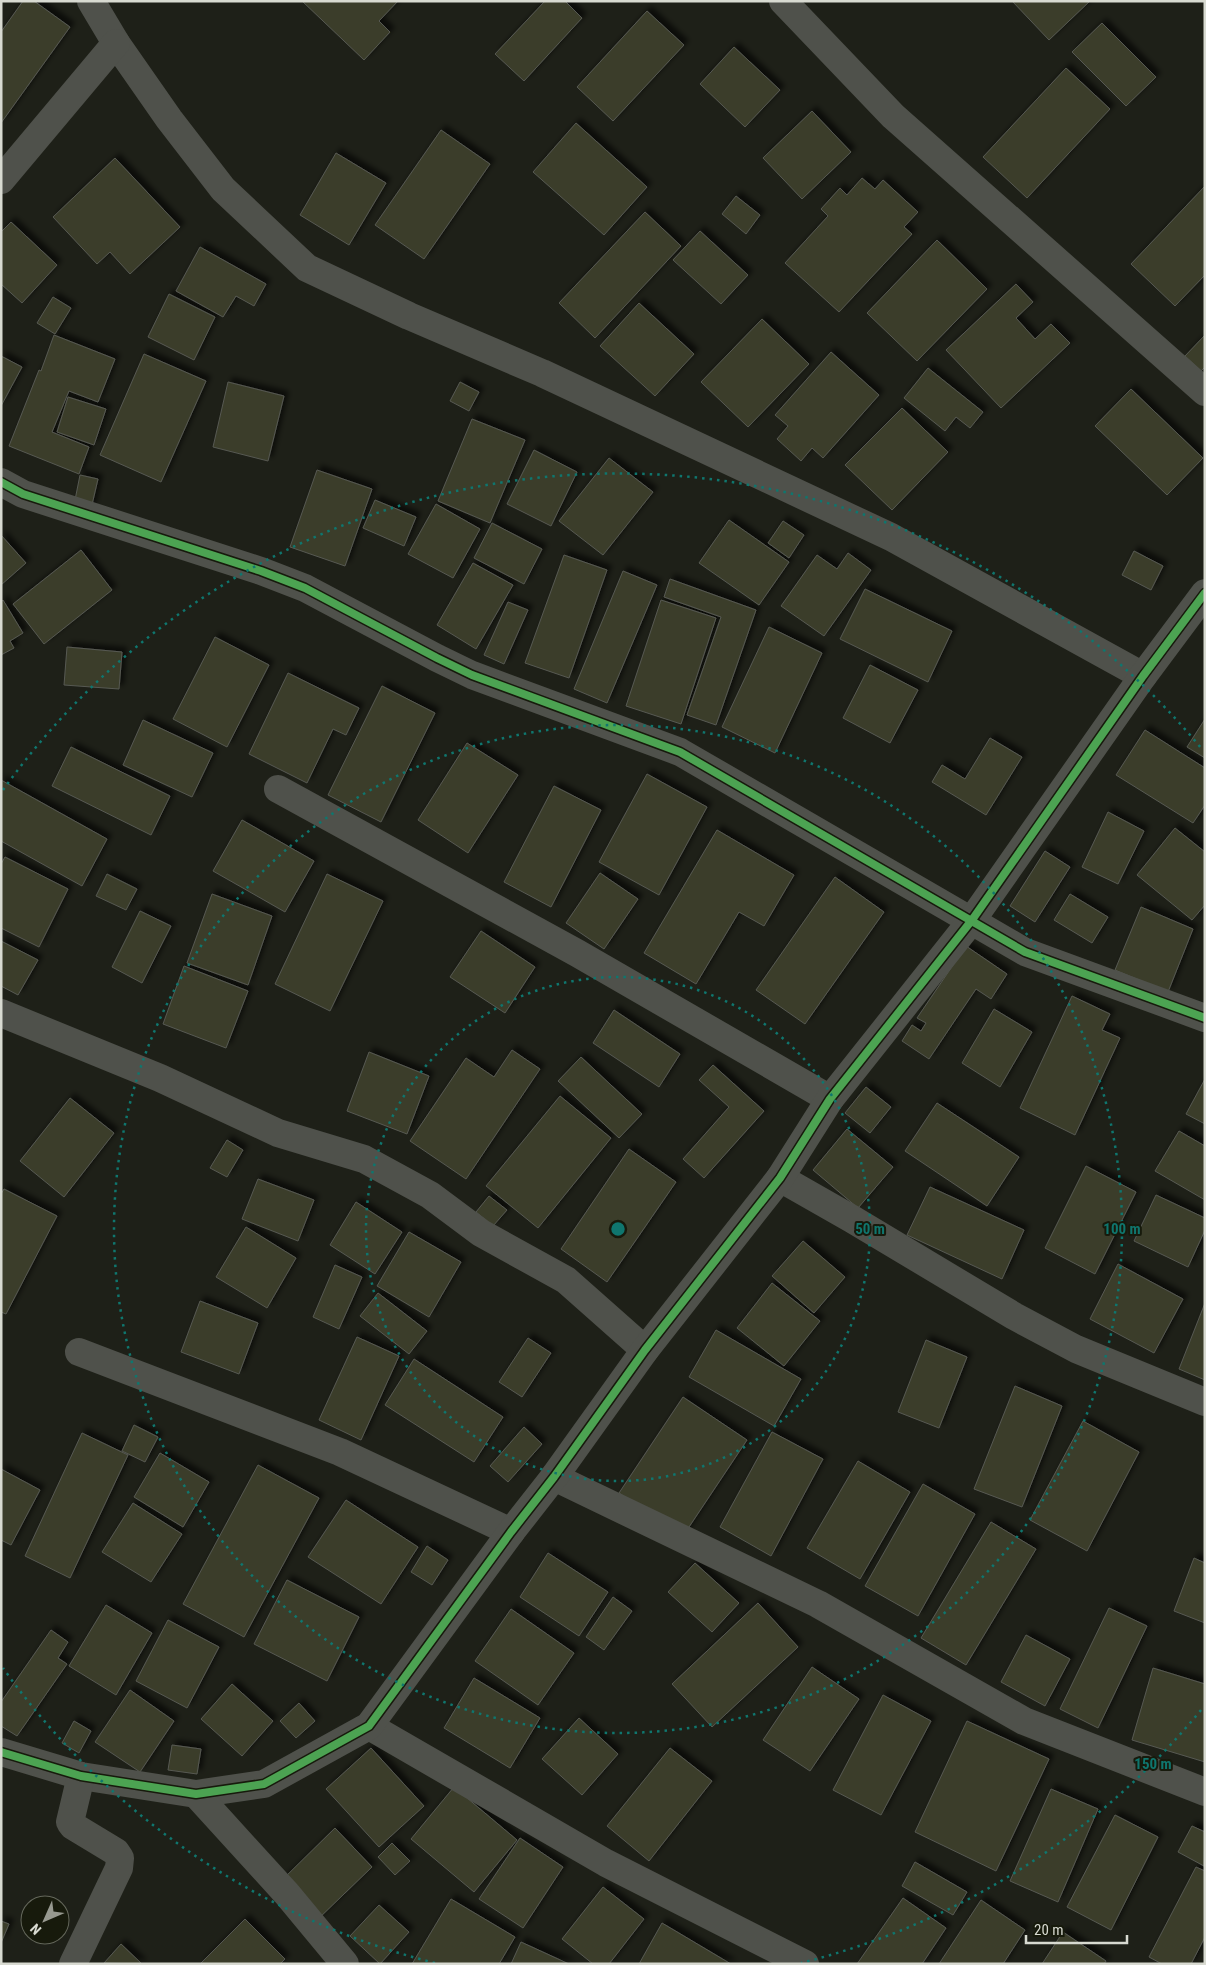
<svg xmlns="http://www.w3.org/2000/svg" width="1206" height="1965" viewBox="0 0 1206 1965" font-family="'Roboto Condensed',sans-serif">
<defs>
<filter id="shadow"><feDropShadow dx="4.5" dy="-4.5" stdDeviation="2.5" flood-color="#0009"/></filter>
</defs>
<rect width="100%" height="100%" fill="#1e2018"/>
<!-- building -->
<g fill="#3a3d2b" stroke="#575952" filter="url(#shadow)">
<polygon points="23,1 34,1 70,27 1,123 1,32"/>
<polygon points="302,1 398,1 379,21 390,32 364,60"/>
<polygon points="545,1 565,1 582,18 524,81 495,54"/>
<polygon points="1012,1 1090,1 1049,40"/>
<polygon points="647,11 684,45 613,121 577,87"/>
<polygon points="1102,23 1156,77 1126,106 1072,52"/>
<polygon points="734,47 780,90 745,127 700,84"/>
<polygon points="1066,68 1110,109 1027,198 983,157"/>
<polygon points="812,111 851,152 802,199 763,158"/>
<polygon points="576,123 647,187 604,235 533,172"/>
<polygon points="441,130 490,164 424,259 375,225"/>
<polygon points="336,153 386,183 349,245 300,215"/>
<polygon points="115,158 180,227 130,274 110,252 97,264 53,217"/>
<polygon points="862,178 875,189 883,180 918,212 904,227 912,234 839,312 785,263 828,216 821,209 840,188 847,195"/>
<polygon points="1205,186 1205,275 1175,306 1131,264"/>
<polygon points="736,196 760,215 746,234 722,214"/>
<polygon points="645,212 681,246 595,338 559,303"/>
<polygon points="11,222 57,265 22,303 1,284 1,232"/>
<polygon points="700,231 748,275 721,304 673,260"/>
<polygon points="937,240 987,289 917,361 867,313"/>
<polygon points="200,247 266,284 254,306 236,296 223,317 176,291"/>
<polygon points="1016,284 1033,302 1016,318 1035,339 1051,324 1070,343 1001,408 946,350"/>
<polygon points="169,294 215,317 194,360 148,337"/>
<polygon points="53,297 71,308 55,334 37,323"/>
<polygon points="639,303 694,354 655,396 600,346"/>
<polygon points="762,319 809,364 748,427 701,382"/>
<polygon points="54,335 115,359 98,402 69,391 52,432 89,447 79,474 9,446 39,370 41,371"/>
<polygon points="1205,335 1205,367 1201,371 1185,356"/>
<polygon points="831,352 879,395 823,458 812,448 801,461 777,439 788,426 775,415"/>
<polygon points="144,354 206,381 161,482 100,455"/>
<polygon points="1,356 22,367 1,406"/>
<polygon points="928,368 983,412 970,428 956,417 945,431 904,398"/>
<polygon points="228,382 284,396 268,461 213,447"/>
<polygon points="460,382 479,392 469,411 450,401"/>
<polygon points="1131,389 1203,458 1167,495 1095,426"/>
<polygon points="68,397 106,409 94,445 57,432"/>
<polygon points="902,408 948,452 892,510 845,465"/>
<polygon points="472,419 525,440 490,523 438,501"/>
<polygon points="534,450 577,472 551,526 507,504"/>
<polygon points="609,458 653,492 603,555 559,521"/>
<polygon points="317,470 372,489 345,566 290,547"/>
<polygon points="80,475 98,479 91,509 74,505"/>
<polygon points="375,500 416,517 404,546 363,528"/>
<polygon points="436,504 480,529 453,578 408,554"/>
<polygon points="729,520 789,562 759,605 699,563"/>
<polygon points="783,521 804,535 789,558 768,543"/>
<polygon points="492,523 542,549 524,584 474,558"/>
<polygon points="1,535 26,563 1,585"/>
<polygon points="81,550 112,590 44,644 13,604"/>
<polygon points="1134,551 1163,566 1151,590 1122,575"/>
<polygon points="848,553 871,570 824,636 781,606 817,555 837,569"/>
<polygon points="564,555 607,570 569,678 525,663"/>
<polygon points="473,563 513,585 476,649 437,625"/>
<polygon points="623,571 657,585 607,703 574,689"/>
<polygon points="670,579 756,610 716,725 687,715 721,617 664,597"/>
<polygon points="865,589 952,631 928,682 840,639"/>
<polygon points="3,600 23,633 10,641 14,648 1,655 1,602"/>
<polygon points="661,600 716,618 681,724 626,706"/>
<polygon points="508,602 528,610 504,664 484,655"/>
<polygon points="769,627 822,653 775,753 722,727"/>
<polygon points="215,637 269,665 227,747 173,719"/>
<polygon points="67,647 122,652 119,689 64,685"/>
<polygon points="870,665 918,690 890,743 843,718"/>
<polygon points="288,673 359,708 346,735 333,729 307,783 249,754"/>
<polygon points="382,686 435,713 381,822 328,795"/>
<polygon points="1205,719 1205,758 1187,747"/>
<polygon points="143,720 213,753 192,797 123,765"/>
<polygon points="1145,730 1205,768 1205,805 1193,823 1116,775"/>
<polygon points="990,738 1022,757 986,815 932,782 942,765 965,779"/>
<polygon points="467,743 518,775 468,853 418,820"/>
<polygon points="71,747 170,796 151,835 52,786"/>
<polygon points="647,774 707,807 659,895 599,862"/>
<polygon points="1,780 107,839 82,886 1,841"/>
<polygon points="554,786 601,810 551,907 504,882"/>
<polygon points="1108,812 1144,831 1118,884 1082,867"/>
<polygon points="242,820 314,861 285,912 213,871"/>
<polygon points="1175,828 1205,852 1205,905 1192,920 1137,875"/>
<polygon points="717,830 794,875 764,926 739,912 696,984 644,953"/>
<polygon points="1045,851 1070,867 1035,922 1010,906"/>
<polygon points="5,857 68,889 39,947 1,928 1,864"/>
<polygon points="600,873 638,899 604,949 566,923"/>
<polygon points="107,874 137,889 126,910 96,896"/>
<polygon points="327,874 383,901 330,1011 275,984"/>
<polygon points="835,877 884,912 805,1024 756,990"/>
<polygon points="212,894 272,916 248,985 187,963"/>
<polygon points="1070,894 1108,917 1092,943 1054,920"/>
<polygon points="1141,907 1193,929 1168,992 1115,970"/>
<polygon points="140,911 171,926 142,983 112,967"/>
<polygon points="481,931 535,967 505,1013 450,977"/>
<polygon points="1,941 38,960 18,995 1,986"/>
<polygon points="966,946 1007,974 991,999 976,989 929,1059 902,1041 912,1025 921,1031 926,1023 917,1018"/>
<polygon points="184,966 248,991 226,1048 163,1024"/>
<polygon points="1072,996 1110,1014 1102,1030 1120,1038 1075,1135 1020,1108"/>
<polygon points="994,1009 1032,1032 1000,1087 962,1063"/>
<polygon points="614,1010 680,1054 659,1087 593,1043"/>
<polygon points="512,1050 540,1069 466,1179 410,1141 466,1058 494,1077"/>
<polygon points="369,1052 429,1076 407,1134 347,1111"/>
<polygon points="581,1057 642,1114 619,1138 558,1081"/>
<polygon points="713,1065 764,1111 704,1178 683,1159 729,1107 699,1080"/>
<polygon points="1205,1079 1205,1124 1186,1114"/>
<polygon points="866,1087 891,1107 870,1133 845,1113"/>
<polygon points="560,1096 611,1138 538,1228 486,1186"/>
<polygon points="70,1098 114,1133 64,1197 20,1161"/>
<polygon points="937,1103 1019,1157 987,1206 905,1151"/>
<polygon points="847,1129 893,1167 858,1208 813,1170"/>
<polygon points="1179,1131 1205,1146 1205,1200 1155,1171"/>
<polygon points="227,1140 243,1150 227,1177 210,1168"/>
<polygon points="629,1149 676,1182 607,1282 561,1249"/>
<polygon points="1086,1166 1136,1192 1095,1274 1045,1248"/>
<polygon points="258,1179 314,1200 298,1241 242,1219"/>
<polygon points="930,1187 1024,1230 1002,1279 907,1235"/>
<polygon points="4,1189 57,1216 6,1314 1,1312 1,1194"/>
<polygon points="1156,1195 1205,1218 1205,1230 1188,1267 1134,1241"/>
<polygon points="489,1196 507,1210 493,1226 476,1212"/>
<polygon points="356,1202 402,1232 375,1274 330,1245"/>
<polygon points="246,1227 296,1258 267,1308 216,1277"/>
<polygon points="409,1232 461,1262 429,1317 377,1286"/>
<polygon points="803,1241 845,1277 814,1313 772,1276"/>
<polygon points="1118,1264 1183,1299 1154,1353 1090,1319"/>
<polygon points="335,1265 362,1277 339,1329 313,1317"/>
<polygon points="772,1283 820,1321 784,1366 737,1328"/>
<polygon points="378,1293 427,1331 409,1354 360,1316"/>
<polygon points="200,1301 258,1323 239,1374 181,1352"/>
<polygon points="1205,1303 1205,1380 1179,1369"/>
<polygon points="716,1330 801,1379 774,1426 689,1377"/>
<polygon points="357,1337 399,1356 361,1440 319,1420"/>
<polygon points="528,1338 551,1353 522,1397 499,1382"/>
<polygon points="926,1340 967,1357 939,1428 898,1412"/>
<polygon points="414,1359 503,1417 474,1462 385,1405"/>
<polygon points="1015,1386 1062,1406 1022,1507 974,1489"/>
<polygon points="683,1397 747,1440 683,1536 619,1493"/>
<polygon points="1083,1421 1139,1452 1087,1551 1030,1520"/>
<polygon points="134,1425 158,1437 145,1462 122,1451"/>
<polygon points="524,1427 542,1444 508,1482 490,1466"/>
<polygon points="772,1432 823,1459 771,1556 720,1527"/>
<polygon points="82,1433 128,1455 70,1578 25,1556"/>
<polygon points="160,1453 209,1482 183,1527 134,1497"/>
<polygon points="858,1461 910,1492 860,1579 807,1548"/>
<polygon points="258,1465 319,1498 244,1637 183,1604"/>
<polygon points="1,1469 40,1490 11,1545 1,1540"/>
<polygon points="923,1484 975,1514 918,1616 865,1586"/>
<polygon points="346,1500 418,1547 381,1604 308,1557"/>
<polygon points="133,1503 182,1534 151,1582 102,1552"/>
<polygon points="991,1522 1036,1549 966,1665 921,1638"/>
<polygon points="427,1546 448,1560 432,1585 411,1572"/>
<polygon points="548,1553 608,1592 579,1636 520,1597"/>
<polygon points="1194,1558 1205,1563 1205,1623 1174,1611"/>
<polygon points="695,1563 739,1603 712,1632 668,1592"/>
<polygon points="287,1580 359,1617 327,1681 254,1644"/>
<polygon points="613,1597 632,1611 604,1650 586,1637"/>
<polygon points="758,1603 798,1647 712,1727 672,1684"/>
<polygon points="106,1605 152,1633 116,1695 69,1666"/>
<polygon points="1109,1608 1147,1626 1098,1728 1060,1709"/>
<polygon points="511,1609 574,1653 538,1705 475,1661"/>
<polygon points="168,1620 219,1647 187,1708 136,1681"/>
<polygon points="51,1630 68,1642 58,1658 67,1664 17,1736 1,1726 1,1702"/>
<polygon points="1026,1635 1070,1659 1045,1706 1001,1682"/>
<polygon points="812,1667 859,1699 810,1771 763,1740"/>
<polygon points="1153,1668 1205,1684 1205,1762 1132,1740"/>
<polygon points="474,1678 540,1718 510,1768 444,1728"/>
<polygon points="232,1684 273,1721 242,1756 201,1719"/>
<polygon points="130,1690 174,1721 140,1772 95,1742"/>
<polygon points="883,1695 931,1721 881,1815 833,1790"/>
<polygon points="299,1703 315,1721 296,1738 280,1721"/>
<polygon points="579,1718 618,1754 582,1795 542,1759"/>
<polygon points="74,1721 91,1731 79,1753 62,1743"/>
<polygon points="967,1721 1049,1759 996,1871 915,1832"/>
<polygon points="172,1745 201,1749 197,1774 168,1770"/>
<polygon points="371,1748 424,1806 379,1847 326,1789"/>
<polygon points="670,1748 712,1781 649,1861 607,1826"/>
<polygon points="454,1787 517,1840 474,1892 411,1839"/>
<polygon points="1051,1789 1098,1809 1058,1902 1010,1881"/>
<polygon points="1115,1815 1158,1837 1111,1930 1067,1907"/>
<polygon points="1192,1826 1205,1832 1204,1866 1178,1852"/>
<polygon points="335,1828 372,1867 316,1921 279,1883"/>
<polygon points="520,1838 563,1867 523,1928 479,1899"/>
<polygon points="392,1843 410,1861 395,1875 378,1857"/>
<polygon points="915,1862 967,1892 953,1915 902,1886"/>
<polygon points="1196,1867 1205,1871 1205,1937 1191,1964 1162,1964 1149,1957"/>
<polygon points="603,1887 644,1919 609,1964 593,1964 562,1939"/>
<polygon points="903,1898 946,1928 922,1964 857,1964"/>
<polygon points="451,1899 515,1937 499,1964 412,1964"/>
<polygon points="981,1900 1025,1930 1003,1964 939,1964"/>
<polygon points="379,1905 409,1932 380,1964 350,1936"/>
<polygon points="245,1919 285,1959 280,1964 200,1964"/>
<polygon points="1,1921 9,1924 1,1943"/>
<polygon points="662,1923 731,1964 639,1964"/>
<polygon points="1063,1932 1106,1961 1104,1964 1042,1964"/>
<polygon points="521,1942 569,1964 511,1964"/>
<polygon points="121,1944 142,1964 104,1963"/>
</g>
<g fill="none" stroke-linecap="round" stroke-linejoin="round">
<!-- minor -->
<g stroke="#4f514b" stroke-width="28">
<polyline points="91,1 116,43 169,119 223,189 307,268 409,316 542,373 891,537 1143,676"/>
<polyline points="783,1 893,116 1205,392"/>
<polyline points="1,180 116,43"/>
<polyline points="1,482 23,494 261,571 305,588 437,658 472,675 680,752 1025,952 1205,1018"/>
<polyline points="278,789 577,953 830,1099"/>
<polyline points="1,1013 160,1078 278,1133 364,1159 430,1195 481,1233 566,1280 645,1350"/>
<polyline points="780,1178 852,1219 1014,1316 1076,1349 1205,1402"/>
<polyline points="79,1352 340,1452 511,1532"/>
<polyline points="554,1477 818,1604 1024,1721 1205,1792"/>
<polyline points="369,1726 606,1863 805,1964"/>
<polyline points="1,1752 81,1776 196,1794 264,1784 369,1726 511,1532 554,1477 645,1350 780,1178 830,1099 972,920 1143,676 1205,593"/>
<polyline points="196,1794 287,1894 345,1964"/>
<polyline points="73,1964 119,1868 120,1858 116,1852 73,1826 70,1822 81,1776"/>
</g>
<defs>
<g id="cycleway">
<polyline points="1,482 23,494 261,571 305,588 437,658 472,675 680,752 1025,952 1205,1018"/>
<polyline points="1,1752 81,1776 196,1794 264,1784 369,1726 511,1532 554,1477 645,1350 780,1178 830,1099 972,920 1143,676 1205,593"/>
</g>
</defs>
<!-- cycleway casing -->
<use href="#cycleway" stroke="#171a0c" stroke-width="11"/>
<!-- cycleway -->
<use href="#cycleway" stroke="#4ca352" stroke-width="8"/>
</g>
<!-- distance rings -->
<g fill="none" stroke="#0f766e" stroke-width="2.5" stroke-dasharray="2.5 5">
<circle cx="618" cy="1229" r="252"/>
<circle cx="618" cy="1229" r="504"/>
<path d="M1201 1710A756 756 0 0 1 801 1963M435 1963A756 756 0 0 1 3 1668M3 790A756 756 0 0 1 1201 748"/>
</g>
<circle cx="618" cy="1229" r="8" fill="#0f766e" stroke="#171a0c" stroke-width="2.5"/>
<g font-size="15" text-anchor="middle" font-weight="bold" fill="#0f766e" stroke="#171a0c" stroke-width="4" stroke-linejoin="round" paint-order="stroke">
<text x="870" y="1234">50 m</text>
<text x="1122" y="1234">100 m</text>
<text x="1153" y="1769">150 m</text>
</g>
<!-- border -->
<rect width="1206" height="1965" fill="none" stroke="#d8dad1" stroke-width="5"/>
<!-- north arrow -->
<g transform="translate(45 1920) rotate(225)"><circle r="24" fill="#171a0c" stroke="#64675b"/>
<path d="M0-4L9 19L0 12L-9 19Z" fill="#979990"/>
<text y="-8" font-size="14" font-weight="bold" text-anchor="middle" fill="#d8dad1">N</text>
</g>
<!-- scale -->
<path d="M1026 1935v8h101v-8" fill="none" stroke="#d8dad1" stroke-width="2.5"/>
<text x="1034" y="1935" font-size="15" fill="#d8dad1" stroke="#171a0c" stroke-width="4" paint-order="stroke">20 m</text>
</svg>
